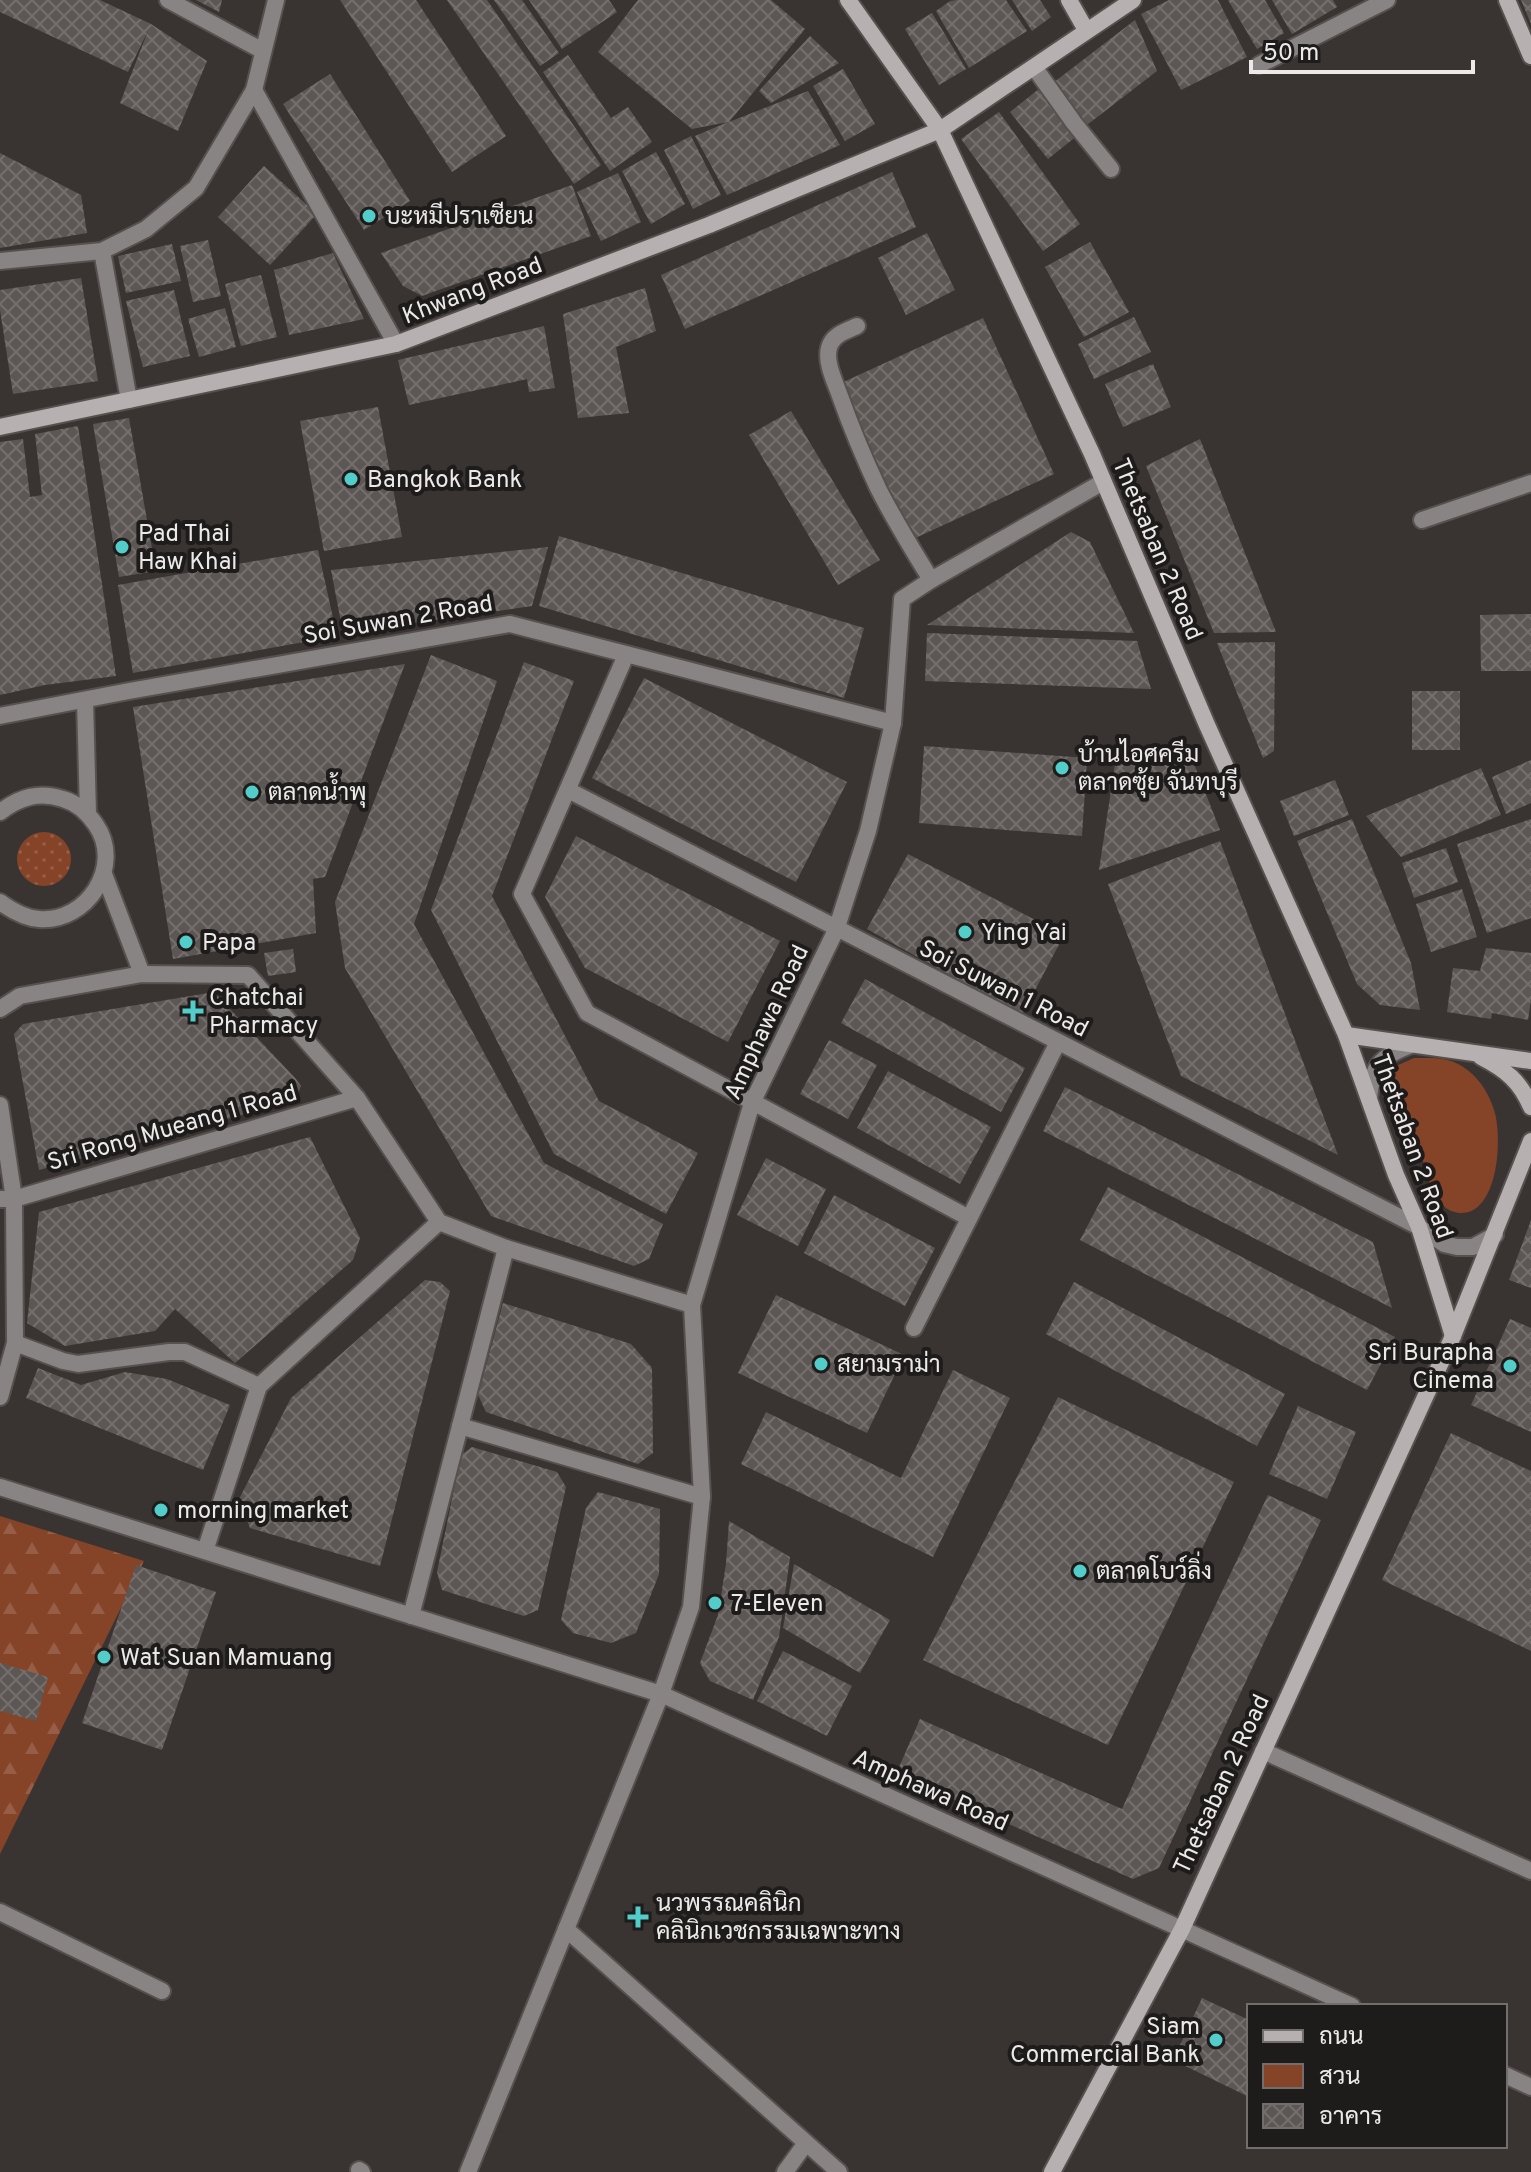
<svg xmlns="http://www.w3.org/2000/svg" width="1531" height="2172" viewBox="0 0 1531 2172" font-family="Overpass,Sarabun,sans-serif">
<defs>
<pattern id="forest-firs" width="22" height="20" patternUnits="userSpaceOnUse" patternTransform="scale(2)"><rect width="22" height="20" fill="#854328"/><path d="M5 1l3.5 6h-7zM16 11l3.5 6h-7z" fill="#975e47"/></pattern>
<pattern id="garden-dots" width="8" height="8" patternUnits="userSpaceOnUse" patternTransform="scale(2)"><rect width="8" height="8" fill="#854328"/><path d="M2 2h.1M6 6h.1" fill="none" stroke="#975e47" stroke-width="1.8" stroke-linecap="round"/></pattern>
<pattern id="building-cross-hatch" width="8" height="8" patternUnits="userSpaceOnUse" patternTransform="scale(2)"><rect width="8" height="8" fill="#5c5754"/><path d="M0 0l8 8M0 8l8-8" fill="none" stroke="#746f6d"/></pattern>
</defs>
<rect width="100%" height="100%" fill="#393331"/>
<!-- forest -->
<polygon fill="url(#forest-firs)" points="0,1516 144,1561 0,1854"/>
<!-- park -->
<path fill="#854328" d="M1414,1058c12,0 26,-1 37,3 21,7 37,28 43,49 9,26 5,106 -35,103 -6,-1 -12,-3 -16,-8 -17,-17 -20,-52 -29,-74 -6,-15 -15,-30 -22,-44l-1,-8 5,-13z"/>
<!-- garden -->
<circle fill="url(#garden-dots)" cx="44" cy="859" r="27"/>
<!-- building -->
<g fill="url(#building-cross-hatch)">
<polygon points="0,0 100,0 151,24 207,61 178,131 120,103 148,31 128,72 0,12"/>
<polygon points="196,0 222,0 219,12"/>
<polygon points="340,0 416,0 506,136 452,172"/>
<polygon points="447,0 487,0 601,165 574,184"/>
<polygon points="494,0 522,0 559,53 540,66"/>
<polygon points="529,0 609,0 617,12 562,49"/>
<polygon points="638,0 771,0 805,29 729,122 808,91 840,145 727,195 695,136 728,122 692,129 598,52"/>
<polygon points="957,0 1006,0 1027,31 969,68 936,11 950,1"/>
<polygon points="1012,0 1040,0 1051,17 1032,31"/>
<polygon points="1169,0 1218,0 1247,57 1181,90 1141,14"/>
<polygon points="1228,0 1265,0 1284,33 1257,49"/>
<polygon points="1272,0 1333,0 1337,7 1292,34"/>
<polygon points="1521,0 1531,0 1531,24"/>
<polygon points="932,13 966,69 939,85 905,29"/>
<polygon points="1135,20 1157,71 1083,128 1049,86"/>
<polygon points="810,36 839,63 771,103 759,91"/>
<polygon points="568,55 611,118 628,107 652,142 610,171 543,72"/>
<polygon points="843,69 875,124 845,141 813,86"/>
<polygon points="330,74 410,201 364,230 283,104"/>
<polygon points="1040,88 1078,135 1048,159 1010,112"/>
<polygon points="999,112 1080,224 1043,251 961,139"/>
<polygon points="691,136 721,195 693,209 664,150"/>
<polygon points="656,152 685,204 651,224 622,171"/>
<polygon points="0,153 81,195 87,233 0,248"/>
<polygon points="264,166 317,214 270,265 218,217"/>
<polygon points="892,172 916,227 685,329 661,275"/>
<polygon points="618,173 641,222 601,241 577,192"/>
<polygon points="572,185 591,236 422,296 403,286 381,253"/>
<polygon points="927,233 955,290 906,315 878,258"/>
<polygon points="208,240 221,296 193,302 180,246"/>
<polygon points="1090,242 1129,312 1084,337 1045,267"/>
<polygon points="172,244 181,281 126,293 118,256"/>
<polygon points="333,253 364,319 289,335 274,270"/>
<polygon points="261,275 277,337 241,346 225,284"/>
<polygon points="81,278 98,381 13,394 0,310 0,290"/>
<polygon points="645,288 656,331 616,347 629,413 578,418 563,314"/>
<polygon points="174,290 190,356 143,367 126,301"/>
<polygon points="225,308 236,347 199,357 188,319"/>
<polygon points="1134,317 1151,352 1094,379 1078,344"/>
<polygon points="983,318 1054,474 911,540 839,384"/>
<polygon points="544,326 555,388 529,392 527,379 409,405 398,360"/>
<polygon points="1153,364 1171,407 1123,427 1105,384"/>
<polygon points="378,407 402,537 324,551 300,421"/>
<polygon points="791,411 880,560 838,585 749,435"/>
<polygon points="129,418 156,571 119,577 93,424"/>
<polygon points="78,426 116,676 45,685 0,695 0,442 23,439 30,497 42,495 35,434"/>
<polygon points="1200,439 1276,632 1214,633 1146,466"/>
<polygon points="1071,532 1090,542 1134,633 927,625"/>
<polygon points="559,536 864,628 844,698 539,606"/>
<polygon points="548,547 532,606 343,633 331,570"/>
<polygon points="318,550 337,636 133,673 118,585"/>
<polygon points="1531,614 1531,671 1481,671 1480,615"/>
<polygon points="927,633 1137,641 1151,689 925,681"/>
<polygon points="1275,642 1274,751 1263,758 1217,643"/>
<polygon points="431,655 497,681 414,924 544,1163 663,1224 649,1259 634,1266 491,1216 345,968 335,902"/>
<polygon points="524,662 574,681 492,896 599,1101 698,1153 666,1214 554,1154 431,910"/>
<polygon points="405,664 325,877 313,879 316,933 173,959 133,707"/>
<polygon points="644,678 847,782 796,882 592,778"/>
<rect x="1412" y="691" width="48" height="59"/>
<polygon points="924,746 1087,758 1082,836 919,823"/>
<polygon points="1116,757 1194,764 1220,830 1099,870"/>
<polygon points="1531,760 1531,803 1506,814 1492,777"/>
<polygon points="1481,768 1501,815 1401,857 1366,816"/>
<polygon points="1335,780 1349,815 1294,836 1280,801"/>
<polygon points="1352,819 1411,963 1420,1010 1380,1005 1357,984 1297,841"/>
<polygon points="1531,819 1531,918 1487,933 1457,844"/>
<polygon points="576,836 780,941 728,1042 585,968 545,897"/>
<polygon points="1220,841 1338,1155 1181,1076 1108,884"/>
<polygon points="1446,848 1458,882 1414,898 1402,863"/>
<polygon points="908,854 1064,935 1022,1015 867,929"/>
<polygon points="1462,889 1477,937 1431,952 1416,904"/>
<polygon points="1486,948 1531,953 1531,1000 1528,1020 1492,1013 1491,1019 1447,1012 1453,968 1480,971"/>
<polygon points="293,949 296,972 268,976 264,953"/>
<polygon points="865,979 1025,1068 1001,1112 841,1023"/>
<polygon points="214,992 296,1079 301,1086 297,1095 290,1102 39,1170 14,1034 23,1024"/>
<polygon points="829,1040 877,1065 848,1119 800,1094"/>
<polygon points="888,1071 991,1127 960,1184 857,1128"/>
<polygon points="1065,1087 1373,1242 1392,1308 1043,1131"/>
<polygon points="310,1137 360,1238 353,1260 235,1363 175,1309 155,1331 65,1346 27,1323 39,1212"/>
<polygon points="766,1158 826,1189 798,1246 737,1215"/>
<polygon points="1108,1187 1395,1337 1367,1390 1080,1240"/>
<polygon points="834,1195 935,1248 905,1306 804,1253"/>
<polygon points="1531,1220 1531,1288 1509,1280"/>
<polygon points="425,1280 440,1282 450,1291 380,1566 250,1528 239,1499 291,1398"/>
<polygon points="1074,1282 1285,1394 1257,1446 1046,1334"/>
<polygon points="776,1295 904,1355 867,1433 738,1373"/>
<polygon points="503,1303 631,1344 652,1368 653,1453 638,1464 486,1412 478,1395"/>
<polygon points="1510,1319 1531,1328 1531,1432 1471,1405"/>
<polygon points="38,1368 81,1385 125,1372 167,1379 230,1405 203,1470 26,1398"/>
<polygon points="953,1370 1010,1398 933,1557 741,1464 766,1412 901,1478"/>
<polygon points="1058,1397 1234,1482 1108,1745 923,1660"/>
<polygon points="1298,1406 1356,1432 1327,1499 1269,1474"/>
<polygon points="1451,1433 1531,1471 1531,1651 1382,1580"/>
<polygon points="472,1447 557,1472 566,1487 538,1610 524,1616 442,1590 437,1572 461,1455"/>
<polygon points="598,1492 660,1509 659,1574 636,1633 611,1643 573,1633 561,1620 586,1508"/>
<polygon points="1268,1495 1321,1520 1159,1868 1133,1879 896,1774 920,1719 1122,1809 1197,1644"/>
<polygon points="729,1521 790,1557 779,1637 753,1700 710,1681 700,1663 718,1615 726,1564"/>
<polygon points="794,1564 890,1620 860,1673 783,1628"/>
<polygon points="136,1565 216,1592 162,1750 82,1723"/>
<polygon points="783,1651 852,1686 827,1736 757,1701"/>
<polygon points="0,1663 48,1677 36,1721 0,1711"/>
<polygon points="1202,1998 1249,2020 1249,2097 1173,2060"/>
</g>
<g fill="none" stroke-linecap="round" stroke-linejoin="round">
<defs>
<g id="street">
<polyline points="168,0 263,51"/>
<polyline points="1259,65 1387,0"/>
<polyline points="1034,67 1074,123 1111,169"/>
<polyline points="254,90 396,344"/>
<polyline points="102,251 129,400"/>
<polyline points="0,261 102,251 146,229 196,188 254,90 276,0"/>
<path d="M857,326c-11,5 -25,9 -28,22 -4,14 6,34 11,48 11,31 24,62 38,92 16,32 35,62 53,92"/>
<polyline points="1422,520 1531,483"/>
<polyline points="626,655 522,894 587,1013 969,1218"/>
<polyline points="85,700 88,814"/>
<polyline points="0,716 129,691 510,624 893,723"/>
<polyline points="568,790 1419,1227 1444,1244 1457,1247 1473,1247 1495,1235"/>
<path d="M0,812c20,-15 39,-21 63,-13 14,4 25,14 33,26 28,41 -9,98 -57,94 -15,-1 -28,-9 -39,-17"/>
<polyline points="104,874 142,974"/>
<polyline points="0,1009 20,996 142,974 248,975 357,1098 439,1222 506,1248 692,1305"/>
<path d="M1369,1099c3,-33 10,-42 42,-54"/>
<polyline points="0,1105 14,1199 15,1343 0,1397"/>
<polyline points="0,1199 14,1199 357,1098"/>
<polyline points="914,1328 1058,1042"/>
<polyline points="15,1343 63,1361 78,1364 169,1352 185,1352 259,1386"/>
<polyline points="460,1426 702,1497"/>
<polyline points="0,1487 661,1694 1352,2006"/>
<polyline points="205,1551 259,1386 439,1222"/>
<polyline points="411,1616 506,1248"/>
<polyline points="1263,1751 1531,1871"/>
<polyline points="0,1912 162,1991"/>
<polyline points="566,1929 839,2172"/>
<polyline points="1505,2075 1531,2087"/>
<polyline points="359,2170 362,2172"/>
<polyline points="468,2172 661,1694 691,1607 702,1497 692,1305 752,1103 836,930 868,831 893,723 902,599 931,580 1103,482"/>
<polyline points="785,2172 806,2143"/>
</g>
<g id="secondary">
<polyline points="848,0 940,130 1092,454 1207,725 1346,1035 1396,1175 1419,1227 1453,1336"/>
<polyline points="1069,0 1086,30"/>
<polyline points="1507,0 1531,56"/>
<polyline points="0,427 396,344 709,225 940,130 1133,0"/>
<polyline points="1346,1035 1531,1061"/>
<path d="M1481,1057c25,13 39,24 50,50"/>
<polyline points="1052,2172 1182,1929 1453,1336 1531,1141"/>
</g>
</defs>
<!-- street casing -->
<use href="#street" stroke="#56504e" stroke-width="20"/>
<!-- secondary casing -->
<use href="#secondary" stroke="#56504e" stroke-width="20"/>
<!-- street -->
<use href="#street" stroke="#878483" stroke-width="16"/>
<!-- secondary -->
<use href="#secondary" stroke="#b6b1b0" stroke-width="16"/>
</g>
<!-- markers -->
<g fill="#53cdc9" stroke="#1e1c1b" stroke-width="3">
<circle cx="369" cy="216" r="8"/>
<circle cx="351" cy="479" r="8"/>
<circle cx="122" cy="547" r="8"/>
<circle cx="1062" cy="768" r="8"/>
<circle cx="252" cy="792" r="8"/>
<circle cx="965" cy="932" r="8"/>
<circle cx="186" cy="942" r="8"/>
<path d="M189 999h8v8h8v8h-8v8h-8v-8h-8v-8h8z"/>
<circle cx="821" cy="1364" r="8"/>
<circle cx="1510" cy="1366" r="8"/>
<circle cx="161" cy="1510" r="8"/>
<circle cx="1080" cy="1571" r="8"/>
<circle cx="715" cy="1603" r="8"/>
<circle cx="104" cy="1657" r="8"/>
<path d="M634 1905h8v8h8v8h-8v8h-8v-8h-8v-8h8z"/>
<circle cx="1216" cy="2040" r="8"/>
</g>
<g text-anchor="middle" stroke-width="8" stroke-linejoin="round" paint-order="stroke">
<!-- poi labels -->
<g font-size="24" fill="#ede9e8" stroke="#1e1c1b" text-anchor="start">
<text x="385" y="224">บะหมีปราเซียน</text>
<text x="367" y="487">Bangkok Bank</text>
<text x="138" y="541">Pad Thai<tspan x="138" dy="28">Haw Khai</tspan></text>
<text x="1078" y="762">บ้านไอศครีม<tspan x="1078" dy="28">ตลาดซุ้ย จันทบุรี</tspan></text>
<text x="268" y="800">ตลาดน้ำพุ</text>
<text x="981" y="940">Ying Yai</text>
<text x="202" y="950">Papa</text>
<text x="209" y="1005">Chatchai<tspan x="209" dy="28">Pharmacy</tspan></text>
<text x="1494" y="1360" text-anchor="end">Sri Burapha<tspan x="1494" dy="28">Cinema</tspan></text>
<text x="837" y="1372">สยามราม่า</text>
<text x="177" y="1518">morning market</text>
<text x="1096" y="1579">ตลาดโบว์ลิ่ง</text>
<text x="731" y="1611">7-Eleven</text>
<text x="120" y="1665">Wat Suan Mamuang</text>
<text x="656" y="1911">นวพรรณคลินิก<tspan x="656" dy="28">คลินิกเวชกรรมเฉพาะทาง</tspan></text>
<text x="1200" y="2034" text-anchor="end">Siam<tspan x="1200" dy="28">Commercial Bank</tspan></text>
</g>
<!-- street labels -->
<g font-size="24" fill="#ede9e8" stroke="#1e1c1b">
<text transform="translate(472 290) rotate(-21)" y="8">Khwang Road</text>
<text transform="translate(1158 549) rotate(67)" y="8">Thetsaban 2 Road</text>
<text transform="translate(398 619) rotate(-10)" y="8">Soi Suwan 2 Road</text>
<text transform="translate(1004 988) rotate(27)" y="8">Soi Suwan 1 Road</text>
<text transform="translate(766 1022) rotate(-65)" y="8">Amphawa Road</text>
<text transform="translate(172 1127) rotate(-16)" y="8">Sri Rong Mueang 1 Road</text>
<text transform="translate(1413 1146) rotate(70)" y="8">Thetsaban 2 Road</text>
<text transform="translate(1221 1784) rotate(-65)" y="8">Thetsaban 2 Road</text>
<text transform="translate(931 1790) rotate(24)" y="8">Amphawa Road</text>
</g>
</g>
<!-- legend -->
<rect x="1247" y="2004" width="260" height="144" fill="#1e1c1b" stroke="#716e6d" stroke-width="2"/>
<rect x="1263" y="2030" width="40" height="12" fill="#b6b1b0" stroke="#716e6d" stroke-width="2"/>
<text x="1319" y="2044" font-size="24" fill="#ede9e8">ถนน</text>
<rect x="1263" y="2064" width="40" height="24" fill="#854328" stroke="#716e6d" stroke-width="2"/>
<text x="1319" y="2084" font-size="24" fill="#ede9e8">สวน</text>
<rect x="1263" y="2104" width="40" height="24" fill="url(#building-cross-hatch)" stroke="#716e6d" stroke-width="2"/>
<text x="1319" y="2124" font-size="24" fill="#ede9e8">อาคาร</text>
<!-- scale -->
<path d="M1251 60v12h222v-12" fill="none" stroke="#ede9e8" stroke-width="4"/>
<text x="1263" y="60" font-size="24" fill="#ede9e8" stroke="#1e1c1b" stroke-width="6" paint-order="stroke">50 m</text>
</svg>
